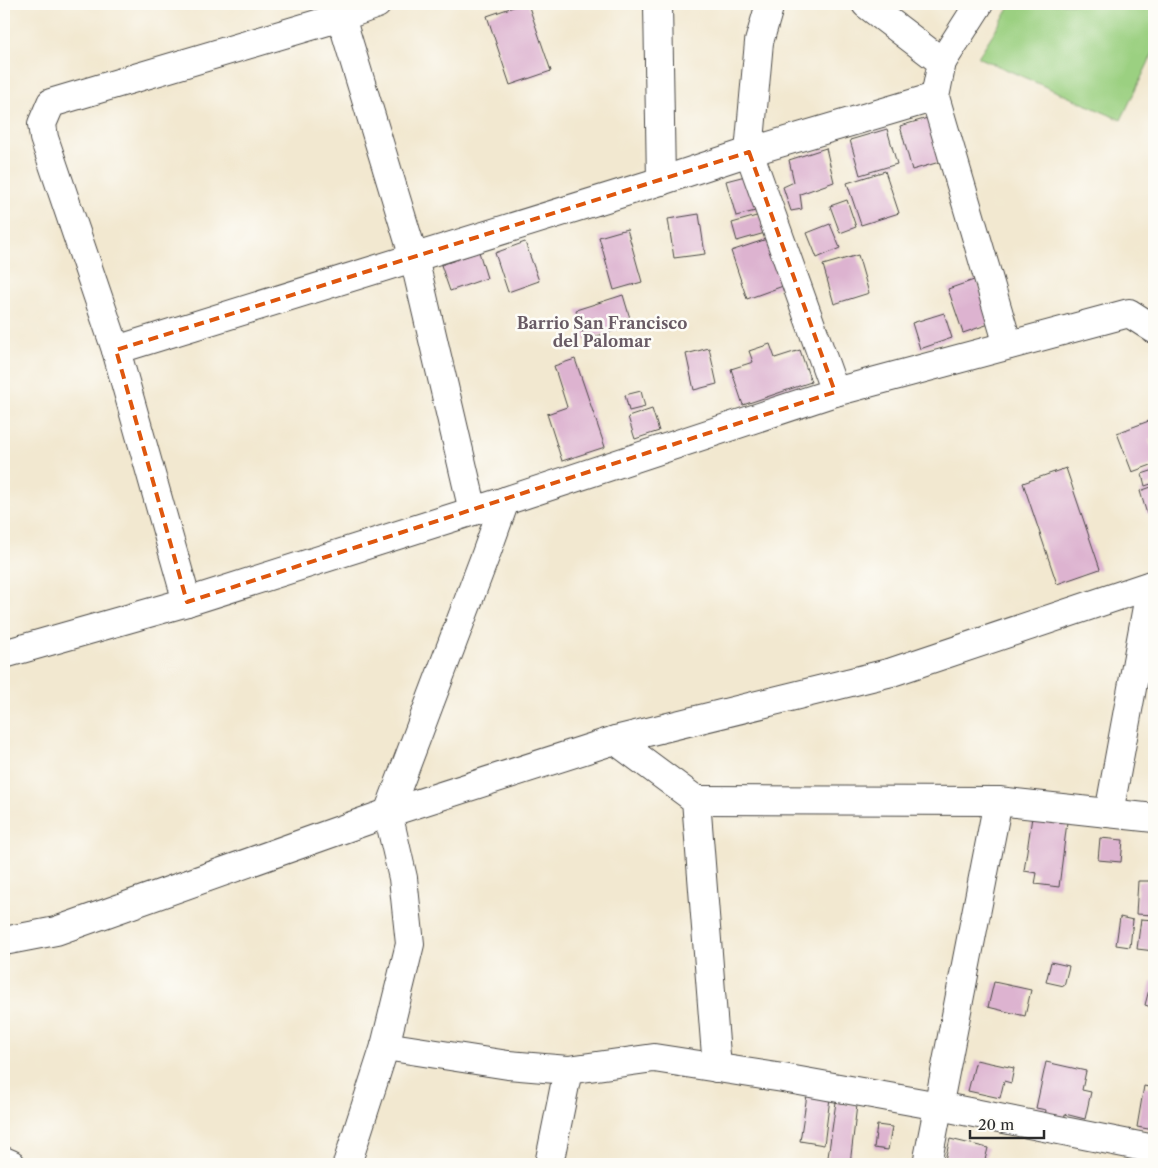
<svg xmlns="http://www.w3.org/2000/svg" width="1158" height="1168" viewBox="0 0 1158 1168" font-family="'Libre Caslon Text',serif">
<rect width="100%" height="100%" fill="#fdfcf7"/>
<filter id="ink" filterUnits="userSpaceOnUse"><feTurbulence type="fractalNoise" baseFrequency=".02" numOctaves="2"/><feDisplacementMap in="SourceGraphic" scale="10" xChannelSelector="R" yChannelSelector="G"/><feConvolveMatrix kernelMatrix="1 2 1 2 8 2 1 2 1" color-interpolation-filters="sRGB"/></filter>
<filter id="wash" filterUnits="userSpaceOnUse"><feTurbulence type="fractalNoise" baseFrequency=".0096" numOctaves="4" result="noise"/><feDisplacementMap in="SourceGraphic" scale="20" xChannelSelector="R" yChannelSelector="G"/><feGaussianBlur stdDeviation="1.12" result="paint"/><feColorMatrix in="noise" values="0 0 0 0 0 0 0 0 0 0 0 0 0 0 0 0 0 1.4 0 .05"/><feComposite in="paint" operator="in"/></filter>
<g filter="url(#wash)">
<rect width="100%" height="100%" fill="#f2e8d0"/>
<!-- green -->
<polygon fill="#9bd081" stroke="#637e56" points="1012,4 1154,4 1154,51 1121,120 978,57"/>
<g id="blocks">
<!-- building -->
<g fill="#ddb3d0">
<polygon points="522,4 528,4 551,71 510,85 487,16"/>
<polygon points="931,117 943,161 912,170 900,126"/>
<polygon points="887,129 897,164 860,175 850,140"/>
<polygon points="826,148 834,182 800,194 802,209 791,211 783,187 794,182 789,160"/>
<polygon points="885,171 899,213 861,225 847,183"/>
<polygon points="749,175 759,210 736,216 726,181"/>
<polygon points="847,200 856,227 840,233 830,206"/>
<polygon points="699,214 705,254 674,258 668,219"/>
<polygon points="760,215 765,233 737,241 732,223"/>
<polygon points="830,224 840,248 817,258 807,233"/>
<polygon points="627,229 642,282 614,290 599,237"/>
<polygon points="767,239 783,286 747,299 731,251"/>
<polygon points="525,242 539,281 508,292 495,253"/>
<polygon points="479,252 487,278 450,291 441,265"/>
<polygon points="858,255 869,293 834,304 823,265"/>
<polygon points="977,279 992,323 963,333 948,289"/>
<polygon points="623,295 632,325 585,340 576,310"/>
<polygon points="944,313 952,338 920,349 912,323"/>
<polygon points="770,344 775,358 800,350 811,382 743,405 731,369 753,362 749,351"/>
<polygon points="709,348 717,384 694,390 686,354"/>
<polygon points="575,359 605,447 562,461 547,414 567,407 554,366"/>
<polygon points="641,391 645,407 629,411 625,395"/>
<polygon points="652,409 659,431 635,439 628,417"/>
<polygon points="1154,419 1154,438 1149,440 1154,455 1154,464 1132,472 1117,433"/>
<polygon points="1066,468 1100,569 1057,584 1023,483"/>
<polygon points="1154,470 1154,483 1145,486 1142,474"/>
<polygon points="1154,486 1154,512 1147,514 1140,491"/>
<polygon points="1032,817 1067,822 1059,887 1035,884 1037,873 1024,871"/>
<polygon points="1100,838 1123,840 1121,862 1098,860"/>
<polygon points="1138,881 1154,881 1154,915 1136,914"/>
<polygon points="1120,917 1133,920 1130,947 1116,945"/>
<polygon points="1141,919 1154,920 1154,951 1137,949"/>
<polygon points="1051,962 1069,966 1064,986 1046,982"/>
<polygon points="994,982 1031,990 1025,1016 988,1007"/>
<polygon points="1151,982 1154,983 1154,1008 1145,1005"/>
<polygon points="976,1060 1014,1068 1011,1083 1004,1081 1000,1098 968,1091"/>
<polygon points="1046,1062 1086,1071 1082,1090 1091,1092 1085,1119 1065,1114 1064,1122 1045,1117 1046,1110 1036,1108"/>
<polygon points="1144,1086 1154,1088 1154,1130 1137,1127"/>
<polygon points="807,1095 830,1098 824,1145 800,1141"/>
<polygon points="836,1102 857,1105 850,1164 827,1164"/>
<polygon points="877,1125 892,1127 888,1150 874,1148"/>
<polygon points="950,1139 988,1148 984,1164 944,1164"/>
</g>
</g>
</g>
<g filter="url(#ink)">
<use href="#blocks" fill-opacity="0" stroke="#494744" stroke-width="1"/>
<g fill="none" stroke-linecap="round" stroke-linejoin="round">
<defs>
<g id="street">
<polyline points="658,4 661,181"/>
<polyline points="770,4 759,42 749,152 835,392"/>
<polyline points="866,4 942,62 935,97 1008,345"/>
<polyline points="341,17 414,258 473,511"/>
<polyline points="942,62 979,4"/>
<polyline points="116,350 661,181 749,152 935,97"/>
<polyline points="187,602 116,350 44,138 42,124 51,103 341,17 377,4"/>
<polyline points="4,654 187,602 505,501 835,392 1129,313 1154,329"/>
<polyline points="615,740 696,800 717,1068"/>
<polyline points="696,800 998,801 1154,818"/>
<polyline points="1109,813 1151,585"/>
<polyline points="4,941 56,931 388,813 615,740 892,672 1154,584"/>
<polyline points="385,1046 508,1065 568,1070 654,1058 783,1078 939,1106 1154,1149"/>
<polyline points="4,1161 11,1164"/>
<polyline points="347,1164 385,1046 410,944 403,878 388,813 486,554 505,501"/>
<polyline points="549,1164 568,1070"/>
<polyline points="927,1164 998,801"/>
</g>
</defs>
<!-- street casing -->
<use href="#street" stroke="#494744" stroke-width="30"/>
<!-- street -->
<use href="#street" stroke="#fff" stroke-width="28"/>
</g>
</g>
<!-- marked area -->
<path fill="none" stroke="#df570e" stroke-width="4" stroke-dasharray="10 6" stroke-linejoin="round" d="M749,152l86,240 -648,210 -71,-252z"/>
<g text-anchor="middle" stroke-width="5" stroke-linejoin="round" paint-order="stroke">
<!-- neighbourhood labels -->
<g font-size="16" font-weight="bold" fill="#695b65" stroke="#fdfcf7">
<text x="602" y="329">Barrio San Francisco<tspan x="602" dy="18">del Palomar</tspan></text>
</g>
</g>
<!-- margin -->
<rect width="1158" height="1168" fill="none" stroke="#fdfcf7" stroke-width="20"/>
<!-- scale -->
<path d="M970 1130v8h74v-8" fill="none" stroke="#2b2b2b" stroke-width="2.5"/>
<text x="978" y="1130" font-size="15" fill="#2b2b2b" stroke="#fdfcf7" stroke-width="4" paint-order="stroke">20 m</text>
</svg>
